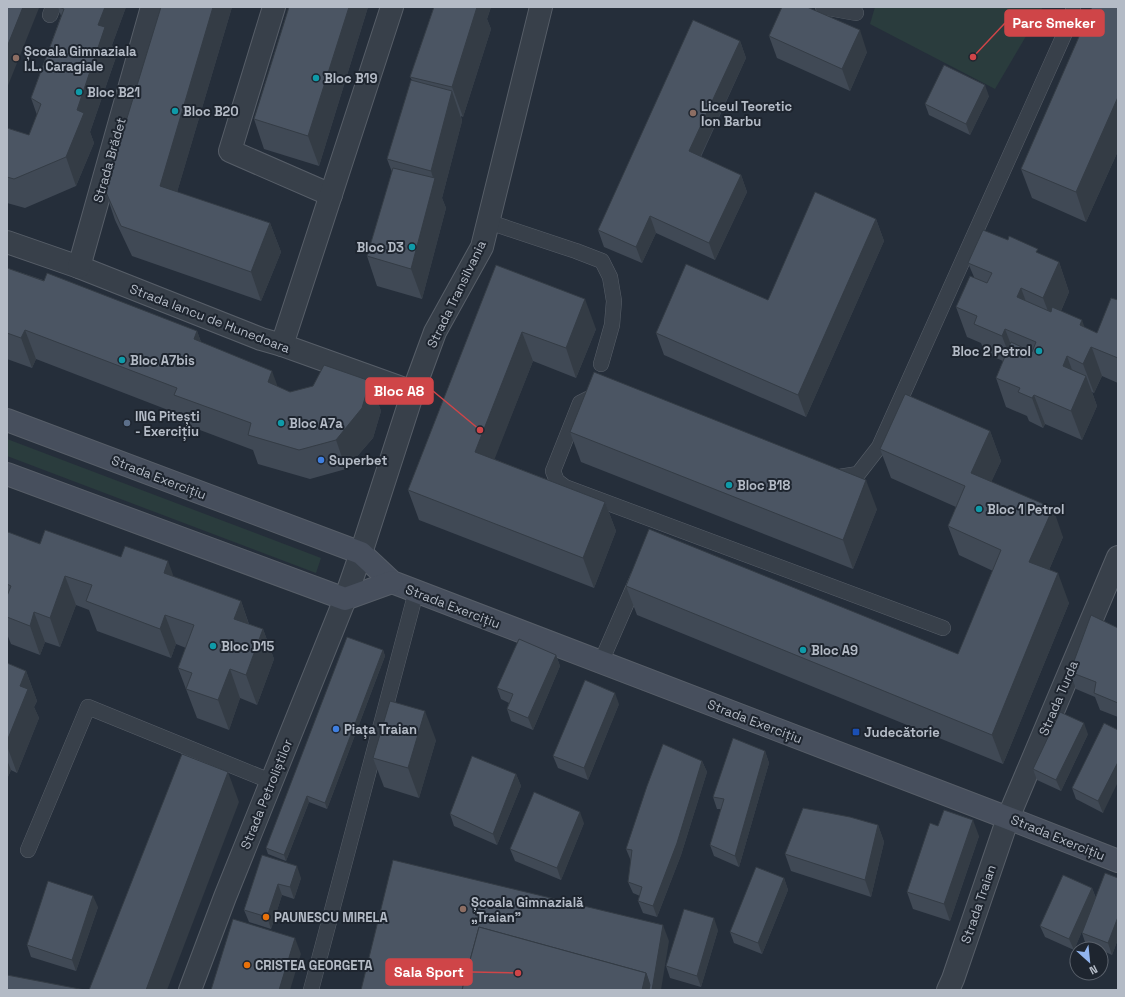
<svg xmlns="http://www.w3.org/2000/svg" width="1125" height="997" viewBox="0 0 1125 997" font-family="'Space Grotesk',sans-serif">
<rect width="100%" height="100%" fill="#252e3a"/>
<!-- green -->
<g fill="#2a3c3d">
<polygon points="875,7 1043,7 995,89 870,24"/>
<polygon points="7,439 321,558 316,573 7,456"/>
</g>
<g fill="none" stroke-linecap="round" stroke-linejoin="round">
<defs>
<g id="lane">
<polyline points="823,7 856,13"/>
<polyline points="50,15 53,7"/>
<polyline points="489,222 576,251 602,261 610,277 614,301 612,325 601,364"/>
<polyline points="602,396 590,398 580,403 553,471 557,481 565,487 943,628"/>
<polyline points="833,478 858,474 879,447 1073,15 1073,7"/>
<polyline points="601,662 638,577"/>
<polyline points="28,850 88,707 270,781"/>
<polyline points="311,990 416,592"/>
</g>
<g id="street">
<polyline points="274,7 230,151 331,195"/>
<polyline points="7,242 79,267 261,339 282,345 413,392"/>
<polyline points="79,267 152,7"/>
<polyline points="282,345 392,7"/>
<polyline points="190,990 225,897 345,599 361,553 413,392 435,332 482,247 541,7"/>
<polyline points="948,990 953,979 1008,818 1118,557"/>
</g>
<g id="secondary">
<polyline points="7,420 361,553 392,582 1008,818 1118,861"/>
<polyline points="7,474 345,599 392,582"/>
</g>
</defs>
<!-- lane casing -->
<use href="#lane" stroke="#575e68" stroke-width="16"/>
<!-- street casing -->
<use href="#street" stroke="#575e68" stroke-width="24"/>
<!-- secondary casing -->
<use href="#secondary" stroke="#575e68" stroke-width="24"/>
<!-- lane -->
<use href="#lane" stroke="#38404a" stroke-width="15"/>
<!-- street -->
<use href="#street" stroke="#38404a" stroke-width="22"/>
<!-- secondary -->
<use href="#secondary" stroke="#474f5d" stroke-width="22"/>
</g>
<!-- wall -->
<g fill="#404955">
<polygon points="58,7 126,7 112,45 116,57 90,132 94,143 76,186 25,208 7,203 7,128 29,135 37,115 31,98 61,16"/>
<polygon points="161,7 232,7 177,192 270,223 281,252 261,301 132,256 115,220 105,190"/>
<polygon points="289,7 368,7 319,166 264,149 254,119"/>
<polygon points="434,7 491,7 487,19 491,29 463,117 461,116 462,121 442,198 446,208 422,299 377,286 367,256 392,172 387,159 412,80 410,77"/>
<polygon points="1118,7 1118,151 1086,222 1032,198 1021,169"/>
<polygon points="769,36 867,52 850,91 777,58"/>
<polygon points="740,41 746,58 701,157 741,175 747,192 715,260 656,233 642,263 604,247 598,230"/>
<polygon points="989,96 970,135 929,115 925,104"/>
<polygon points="876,219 884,241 806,417 664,355 656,333 768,300"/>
<polygon points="1039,254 1059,262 1069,292 1061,311 1085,328 1097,333 1118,300 1118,383 1102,376 1094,393 1092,392 1097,406 1082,440 1045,424 1043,428 1029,421 1027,416 1006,407 996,378 1003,361 985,353 981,343 967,337 956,307 974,277 968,263"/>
<polygon points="496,265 596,329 576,378 533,361 494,459 605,502 616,531 594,588 419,520 408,490"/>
<polygon points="7,268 197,331 201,342 278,387 290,392 370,381 381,411 373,438 346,469 310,479 258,464 253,450 184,424 181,415 36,359 32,368 7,359"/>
<polygon points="990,431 1001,461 991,482 1063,537 1049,570 1069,603 1003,764 637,615 626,586 958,654 993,571 959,555 948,526 956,507 891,478 880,449"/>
<polygon points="570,432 877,509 853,569 581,462"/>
<polygon points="7,535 174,577 241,601 249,624 263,629 274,659 257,705 240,698 229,730 197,718 178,668 186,648 176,644 171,658 97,631 89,610 76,605 60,647 45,642 40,655 11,644 7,634"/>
<polygon points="1118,628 1118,717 1100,710 1095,697 1076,689 1070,672"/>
<polygon points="383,650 385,656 327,809 309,802 286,861 268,854 266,848"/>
<polygon points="556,655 560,666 533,730 511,721 507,709 509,703 501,699 497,688"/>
<polygon points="7,663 26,671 37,701 34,707 39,718 17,773 11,770 7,779"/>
<polygon points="619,704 588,780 558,768 553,756"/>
<polygon points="1118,730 1103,813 1076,799 1072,788"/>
<polygon points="1088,734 1061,791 1037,780 1033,769"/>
<polygon points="436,740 419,798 384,787 373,758"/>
<polygon points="765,751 769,763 739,867 714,856 710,845 721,809 717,809 713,797"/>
<polygon points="702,761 707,772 681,855 657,917 643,913 638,901 640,896 633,893 628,882 631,861 626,849"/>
<polygon points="516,774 521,786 497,845 454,826 450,814"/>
<polygon points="584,823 561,880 515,861 510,849"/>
<polygon points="878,825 884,842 871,897 791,871 785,854"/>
<polygon points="938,826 979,836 950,921 913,909 907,892"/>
<polygon points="262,855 301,878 294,899 282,895 271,929 249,922 244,910"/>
<polygon points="784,878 788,890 762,954 734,943 730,932"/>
<polygon points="1118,878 1118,939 1112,955 1101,950 1101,949 1098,949 1086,945 1082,933 1091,910 1074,950 1045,937 1040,926 1092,888 1096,898"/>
<polygon points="98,907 76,971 31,957 27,945"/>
<polygon points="718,930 701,987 670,978 666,966"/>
</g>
<!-- shaded-wall -->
<g fill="#343c45">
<polygon points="23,7 38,7 39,8 7,88 7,47"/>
<polygon points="105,7 126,7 112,45 116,57 90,132 94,143 76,186 66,157 98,25"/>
<polygon points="213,7 232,7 170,216 160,186"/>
<polygon points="349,7 368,7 319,166 308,136"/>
<polygon points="477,7 491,7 487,19 491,29 463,117 452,87"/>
<polygon points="860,30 867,52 850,91 842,69"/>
<polygon points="740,41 746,58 695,168 689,151"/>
<polygon points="985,85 989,96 970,135 966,124"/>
<polygon points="452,91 462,121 442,198 446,208 422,299 411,269 434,181 431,171"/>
<polygon points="1118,97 1118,151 1086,222 1076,192"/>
<polygon points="741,175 747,192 715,260 709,243"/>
<polygon points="650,216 656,233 642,263 636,247"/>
<polygon points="876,219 884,241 806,417 798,395"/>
<polygon points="270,223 281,252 261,301 251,272"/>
<polygon points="1059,262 1069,292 1054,327 1043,298"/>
<polygon points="1021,288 1032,318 1017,297"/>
<polygon points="585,299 596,329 576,378 566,348"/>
<polygon points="1082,320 1102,376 1094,393 1083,364 1080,325"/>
<polygon points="1005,329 1016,358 1013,365 1002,336"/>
<polygon points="25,330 36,359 32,368 21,338"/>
<polygon points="197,331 208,361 194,339"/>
<polygon points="522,332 533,361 486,481 475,452"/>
<polygon points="1067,356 1078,386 1063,366"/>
<polygon points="272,371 283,401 268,382"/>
<polygon points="1086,376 1097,406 1082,440 1071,411"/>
<polygon points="370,381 381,411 373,438 346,469 336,440"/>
<polygon points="1034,395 1045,424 1043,428 1032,398"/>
<polygon points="990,431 1001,461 982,502 971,473"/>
<polygon points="866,480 877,509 853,569 843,540"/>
<polygon points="605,502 616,531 594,588 583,558"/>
<polygon points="1053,508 1063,537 1040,591 1029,562"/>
<polygon points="168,561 179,591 164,573"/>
<polygon points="1058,573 1069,603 1003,764 992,735"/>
<polygon points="65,576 76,605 60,647 50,618"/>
<polygon points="241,601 251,631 234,619"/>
<polygon points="34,612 45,642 40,655 30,626"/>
<polygon points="165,615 176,644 171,658 160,629"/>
<polygon points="263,629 274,659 257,705 246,675"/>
<polygon points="383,650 385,656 327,809 325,803"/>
<polygon points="556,655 560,666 533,730 528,718"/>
<polygon points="230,669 240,698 229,730 218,700"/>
<polygon points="26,671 37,701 34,707 39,718 17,773 7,746 7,741 20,686"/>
<polygon points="615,693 619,704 588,780 584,768"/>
<polygon points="425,711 436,740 419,798 408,768"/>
<polygon points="1084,723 1088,734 1061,791 1056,780"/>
<polygon points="765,751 769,763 739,867 735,856"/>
<polygon points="7,760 11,770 7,779"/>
<polygon points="702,761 707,772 681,855 657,917 653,906"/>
<polygon points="1118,762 1118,782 1103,813 1098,801"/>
<polygon points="228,772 239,802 167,990 146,990"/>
<polygon points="516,774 521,786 497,845 493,834"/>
<polygon points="307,796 309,802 286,861 284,855"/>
<polygon points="580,812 584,823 561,880 557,868"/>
<polygon points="973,820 979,836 950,921 944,904"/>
<polygon points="878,825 884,842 871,897 865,880"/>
<polygon points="297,866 301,878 294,899 290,887"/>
<polygon points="784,878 788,890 762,954 758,943"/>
<polygon points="278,884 282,895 271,929 267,917"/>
<polygon points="1092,888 1096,899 1074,950 1069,939"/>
<polygon points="93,896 98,907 76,971 72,960"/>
<polygon points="1118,917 1118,939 1112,955 1108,943"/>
<polygon points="714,918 718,930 701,987 697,976"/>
<polygon points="663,925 669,941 661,990 642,990 646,973"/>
<polygon points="295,938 301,954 290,990 279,990"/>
</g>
<!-- building -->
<g fill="#4b5563" stroke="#343c45">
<polygon points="7,7 23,7 7,47"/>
<polygon points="58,7 105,7 98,25 105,27 77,110 84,113 66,157 14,179 7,177 7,128 29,135 41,104 31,98 64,9"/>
<polygon points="161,7 213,7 160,186 270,223 251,272 121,226 105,190"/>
<polygon points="289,7 349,7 308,136 254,119"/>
<polygon points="434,7 477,7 452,87 410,77"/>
<polygon points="782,7 807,7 860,30 842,69 769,36"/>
<polygon points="1092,7 1118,7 1118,97 1076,192 1021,169"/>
<polygon points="693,20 740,41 689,151 741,175 709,243 650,216 636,247 598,230"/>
<polygon points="944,65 985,85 966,124 925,104"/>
<polygon points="411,80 452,91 431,171 387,159"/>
<polygon points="393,168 435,178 411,269 367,256"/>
<polygon points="815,192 876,219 798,395 656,333 686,264 768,300"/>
<polygon points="983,230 1008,240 1009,236 1038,249 1036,252 1059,262 1043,298 1021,288 1017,297 1051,312 1052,307 1082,320 1080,325 1097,333 1111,298 1118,300 1118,358 1091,347 1083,364 1067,356 1063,366 1086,376 1071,411 1034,395 1032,398 1018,392 1020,388 996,378 1011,342 1032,352 1036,342 1005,329 1002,336 974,324 977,316 956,307 970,276 987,283 992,273 968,263"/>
<polygon points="496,265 585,299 566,348 522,332 475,452 605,502 583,558 408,490"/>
<polygon points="7,268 44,281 47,273 197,331 194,339 272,371 268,382 290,392 313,386 324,365 370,381 362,408 336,440 299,450 248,435 251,423 174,395 177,388 25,330 21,338 7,333"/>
<polygon points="594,372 866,480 843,540 570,432"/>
<polygon points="905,394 990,431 971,473 1053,508 1029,562 1058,573 992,735 626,586 649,529 958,654 1001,550 948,526 965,486 880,449"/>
<polygon points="45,530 121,557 125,546 168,561 164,573 241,601 234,619 263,629 246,675 230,669 218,700 186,689 192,673 178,668 194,625 165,615 160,629 86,601 92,585 65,576 50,618 34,612 30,626 7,617 7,596 11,586 7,584 7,535 8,532 40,544"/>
<polygon points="1091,615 1118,628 1118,703 1094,693 1096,682 1070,672"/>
<polygon points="347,637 383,650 325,803 307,796 284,855 266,848"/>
<polygon points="519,639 556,655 528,718 507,709 513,694 497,688"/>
<polygon points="7,663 26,671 20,686 28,689 7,741"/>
<polygon points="585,680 615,693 584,768 553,756"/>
<polygon points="390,701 425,711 408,768 373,758"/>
<polygon points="1060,712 1084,723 1056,780 1033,769"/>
<polygon points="1104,723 1118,730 1118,762 1098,801 1072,788"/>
<polygon points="733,738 765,751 735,856 710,845 724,799 713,797"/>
<polygon points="663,744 702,761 677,843 653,906 638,901 642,887 628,882 632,850 626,849 647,786"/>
<polygon points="182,754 228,772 146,990 89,990"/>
<polygon points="472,756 516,774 493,834 450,814"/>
<polygon points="534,792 580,812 557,868 510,849"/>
<polygon points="803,808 850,817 878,825 865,880 785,854"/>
<polygon points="944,810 973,820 944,904 907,892 930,823 938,826"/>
<polygon points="262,855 297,866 290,887 278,884 267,917 244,910"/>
<polygon points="393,860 663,925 652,990 649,990 650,985 646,973 479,927 462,990 361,990"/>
<polygon points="756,867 784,878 758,943 730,932"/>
<polygon points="1105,873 1118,878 1118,917 1108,943 1082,933"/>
<polygon points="1063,875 1092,888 1069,939 1040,926"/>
<polygon points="48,881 93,896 72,960 27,945"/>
<polygon points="684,909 714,918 697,976 666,966"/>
<polygon points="233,919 295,938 279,990 211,990"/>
<polygon points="479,927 646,973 642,990 462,990"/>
<polygon points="7,975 85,990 7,990"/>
</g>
<!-- markers -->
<g fill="#8d6e63" stroke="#1e252f" stroke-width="1.5">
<circle cx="16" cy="58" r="4"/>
<circle cx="693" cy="113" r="4"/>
<circle cx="463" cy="909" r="4"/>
</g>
<g fill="#0f9aa8" stroke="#1e252f" stroke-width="1.5">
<circle cx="316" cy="78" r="4"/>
<circle cx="79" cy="92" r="4"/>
<circle cx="175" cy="111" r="4"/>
<circle cx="412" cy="247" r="4"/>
<circle cx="1039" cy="351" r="4"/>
<circle cx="122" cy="360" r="4"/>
<circle cx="281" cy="423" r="4"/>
<circle cx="729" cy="485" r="4"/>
<circle cx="979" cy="509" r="4"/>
<circle cx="213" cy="646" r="4"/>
<circle cx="803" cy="650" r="4"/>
</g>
<circle fill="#5c6f8a" stroke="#1e252f" stroke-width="1.5" cx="127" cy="423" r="4"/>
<g fill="#3f7fe0" stroke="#1e252f" stroke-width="1.5">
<circle cx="321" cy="460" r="4"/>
<circle cx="336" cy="729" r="4"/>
</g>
<rect fill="#1a4fb4" stroke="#1e252f" stroke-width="1.5" x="852" y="728" width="8" height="8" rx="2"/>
<g fill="#e8710a" stroke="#1e252f" stroke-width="1.5">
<circle cx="266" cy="917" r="4"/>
<circle cx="247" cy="965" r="4"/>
</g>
<g text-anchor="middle" stroke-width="4" stroke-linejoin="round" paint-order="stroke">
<!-- poi labels -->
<g font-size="13" font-weight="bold" fill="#b4bbc6" stroke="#1e252f" text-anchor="start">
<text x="24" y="56">Școala Gimnaziala<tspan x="24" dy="15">I.L. Caragiale</tspan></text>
<text x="324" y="83">Bloc B19</text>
<text x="87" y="97">Bloc B21</text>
<text x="701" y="111">Liceul Teoretic<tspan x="701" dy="15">Ion Barbu</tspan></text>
<text x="183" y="116">Bloc B20</text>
<text x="404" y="252" text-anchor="end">Bloc D3</text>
<text x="1031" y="356" text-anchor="end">Bloc 2 Petrol</text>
<text x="130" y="365">Bloc A7bis</text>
<text x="135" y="421">ING Pitești<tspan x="135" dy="15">- Exercițiu</tspan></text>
<text x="289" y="428">Bloc A7a</text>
<text x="329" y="465">Superbet</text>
<text x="737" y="490">Bloc B18</text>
<text x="987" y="514">Bloc 1 Petrol</text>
<text x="221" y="651">Bloc D15</text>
<text x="811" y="655">Bloc A9</text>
<text x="344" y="734">Piața Traian</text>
<text x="864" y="737">Judecătorie</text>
<text x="471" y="907">Școala Gimnazială<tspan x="471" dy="15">„Traian”</tspan></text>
<text x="274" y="922">PAUNESCU MIRELA</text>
<text x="255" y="970">CRISTEA GEORGETA</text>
</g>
<!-- street labels -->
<g font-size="13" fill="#b4bbc6" stroke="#1e252f">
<text transform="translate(109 160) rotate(-74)" y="5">Strada Brădet</text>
<text transform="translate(456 294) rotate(-64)" y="5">Strada Transilvania</text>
<text transform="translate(210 318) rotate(21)" y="5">Strada Iancu de Hunedoara</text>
<text transform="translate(159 477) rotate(21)" y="5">Strada Exercițiu</text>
<text transform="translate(453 606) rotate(21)" y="5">Strada Exercițiu</text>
<text transform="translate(1058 698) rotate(-67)" y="5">Strada Turda</text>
<text transform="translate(755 721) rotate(21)" y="5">Strada Exercițiu</text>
<text transform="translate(266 794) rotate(-68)" y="5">Strada Petroliștilor</text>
<text transform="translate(1058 837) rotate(22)" y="5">Strada Exercițiu</text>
<text transform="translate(978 904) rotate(-71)" y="5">Strada Traian</text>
</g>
</g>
<!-- callouts -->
<path fill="none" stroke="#cf4548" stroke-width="1.5" d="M973 57L1005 23M480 430L433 391M518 973L472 972"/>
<g fill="#cf4548" stroke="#1e252f" stroke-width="1.5">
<circle cx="973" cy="57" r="4"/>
<circle cx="480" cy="430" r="4"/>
<circle cx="518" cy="973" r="4"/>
</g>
<g fill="#cf4548" stroke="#cf4548" stroke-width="1.5">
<rect x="1005" y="10" width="99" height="26" rx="4"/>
<rect x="366" y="378" width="67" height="26" rx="4"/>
<rect x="386" y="959" width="86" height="26" rx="4"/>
</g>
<g font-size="14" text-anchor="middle" font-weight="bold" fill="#fff">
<text x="1054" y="28">Parc Smeker</text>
<text x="399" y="396">Bloc A8</text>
<text x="429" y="977">Sala Sport</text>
</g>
<!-- border -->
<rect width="1125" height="997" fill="none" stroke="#b4bbc6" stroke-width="16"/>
<!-- north arrow -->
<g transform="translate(1089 961) rotate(153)"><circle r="19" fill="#1e252f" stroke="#5a616b"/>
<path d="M0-3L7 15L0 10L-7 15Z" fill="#91b4ee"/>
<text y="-6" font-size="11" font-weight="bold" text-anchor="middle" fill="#b4bbc6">N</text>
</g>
</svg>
